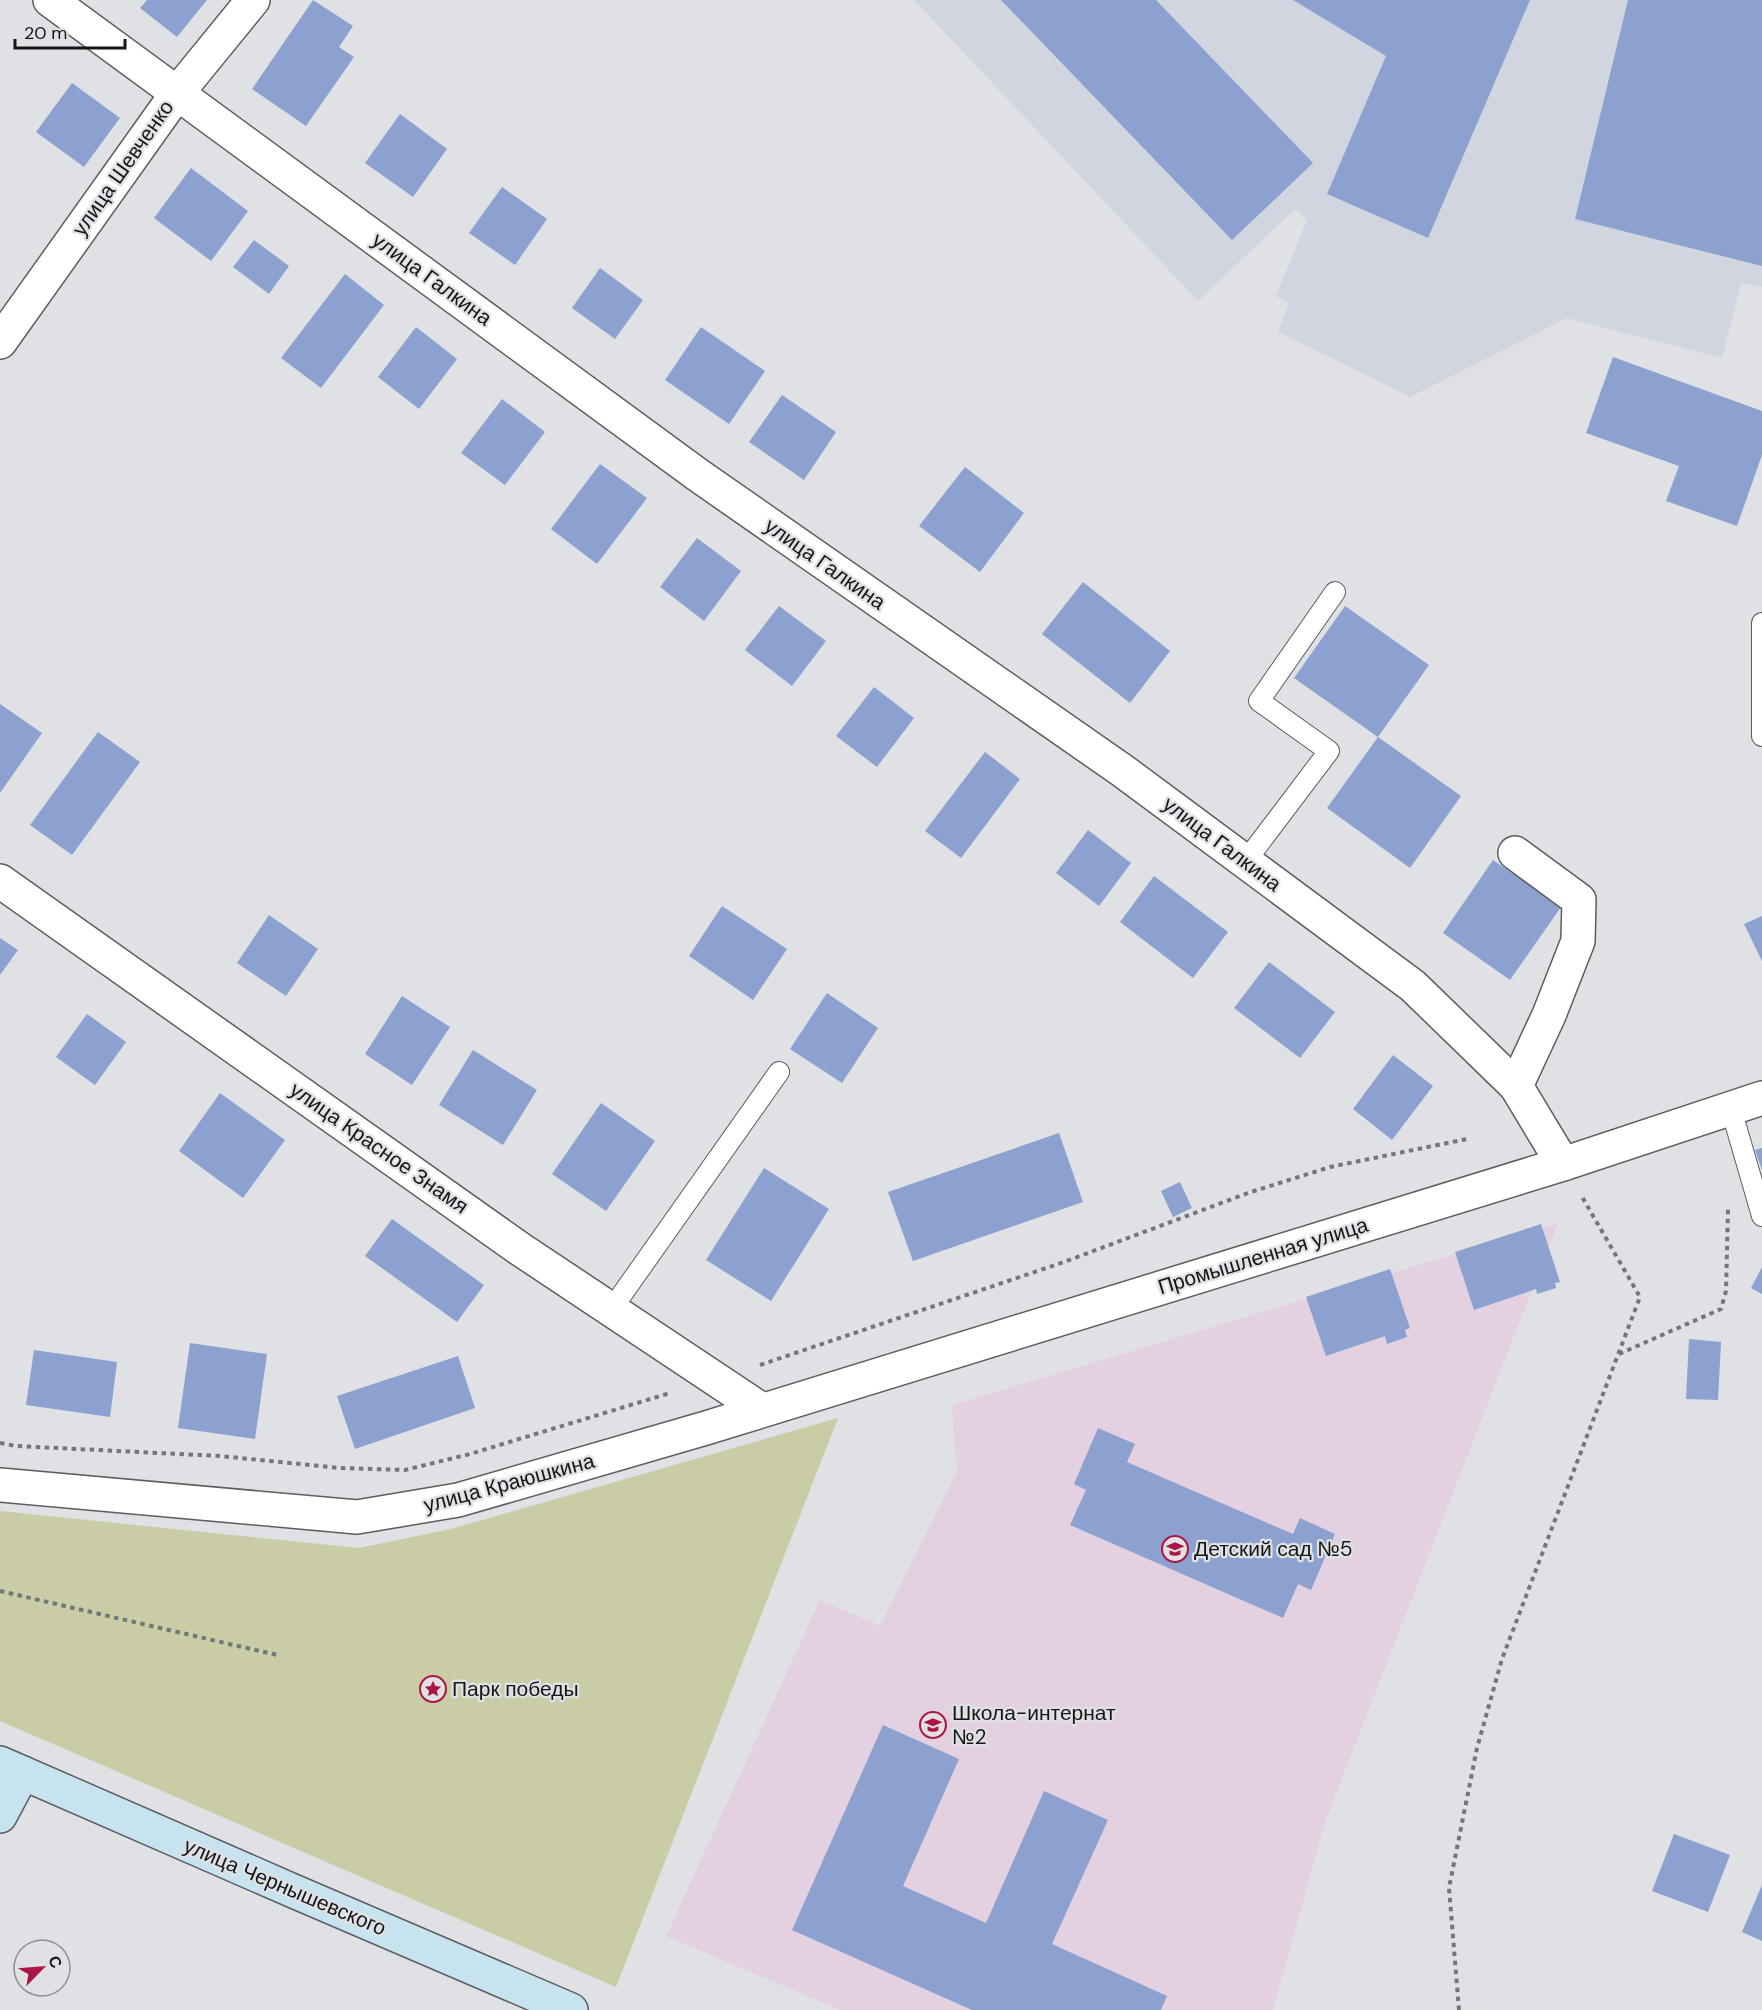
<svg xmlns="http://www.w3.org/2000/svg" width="1762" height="2010" viewBox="0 0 1762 2010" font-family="'DM Sans',sans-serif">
<rect width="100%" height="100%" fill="#dfe1e5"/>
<!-- built -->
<polygon fill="#d0d5e0" points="914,0 1762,0 1762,287 1741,283 1722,358 1567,318 1410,397 1278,332 1289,304 1276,296 1307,220 1295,209 1198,301"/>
<!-- education -->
<polygon fill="#e3d1e1" points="1558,1223 1325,1822 1273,2010 840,2010 666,1936 820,1600 880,1626 957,1472 952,1405"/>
<!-- green -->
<polygon fill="#c9cca4" points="838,1418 616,1987 0,1721 0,1511 359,1548 451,1529"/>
<!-- building -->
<g fill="#8ca1cf">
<polygon points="147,0 207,0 177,37 140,8"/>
<polygon points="313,0 353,26 339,47 354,57 306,126 252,89"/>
<polygon points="1001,0 1156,0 1313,163 1232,240"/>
<polygon points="1293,0 1530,0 1428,238 1327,194 1386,56"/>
<polygon points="1628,0 1762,0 1762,266 1575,219"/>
<polygon points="72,83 120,118 84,167 36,132"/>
<polygon points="400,114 447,149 413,197 365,163"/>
<polygon points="191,168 248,211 211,261 154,218"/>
<polygon points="502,187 547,219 515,265 469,233"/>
<polygon points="254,240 289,266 269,294 233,267"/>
<polygon points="600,268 643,300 615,339 572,308"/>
<polygon points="345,274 384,305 321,388 281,358"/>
<polygon points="416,327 457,359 419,409 378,377"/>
<polygon points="701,327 765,371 729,424 665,380"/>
<polygon points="1613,357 1762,411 1762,455 1737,526 1666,501 1679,466 1586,433"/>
<polygon points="782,395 836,432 804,480 749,442"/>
<polygon points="502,399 545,432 505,485 461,453"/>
<polygon points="600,464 647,498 597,564 551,529"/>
<polygon points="965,467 1024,513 980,572 919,526"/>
<polygon points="697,538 741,571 704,621 660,587"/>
<polygon points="1083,582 1170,651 1130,703 1042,634"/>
<polygon points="779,606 826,641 792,686 745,650"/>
<polygon points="1345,606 1429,665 1378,737 1294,678"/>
<polygon points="874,687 914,718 877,767 836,736"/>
<polygon points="0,704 42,733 0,793"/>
<polygon points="98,732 140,762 72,855 30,825"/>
<polygon points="1378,737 1461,796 1410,868 1327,808"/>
<polygon points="985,752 1020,779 961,858 925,831"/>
<polygon points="1088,830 1131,863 1099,906 1056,873"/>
<polygon points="1493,860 1561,907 1510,980 1443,933"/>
<polygon points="1154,876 1228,932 1193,978 1120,922"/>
<polygon points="722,906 787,949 753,1000 689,956"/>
<polygon points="269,915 318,949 286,996 237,963"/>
<polygon points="1762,916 1762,961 1744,924"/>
<polygon points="0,938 18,950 0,975"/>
<polygon points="1269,962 1335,1012 1300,1058 1234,1008"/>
<polygon points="827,993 878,1028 842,1083 790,1049"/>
<polygon points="402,996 450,1027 412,1085 365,1054"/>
<polygon points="87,1014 126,1042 95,1085 56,1057"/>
<polygon points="473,1050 537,1090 503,1145 439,1105"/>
<polygon points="1393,1055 1433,1086 1392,1140 1353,1109"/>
<polygon points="220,1093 285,1140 243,1198 179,1151"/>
<polygon points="601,1103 655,1141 606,1211 552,1174"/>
<polygon points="1059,1133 1083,1202 913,1261 888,1192"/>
<polygon points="1762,1148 1762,1170 1755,1150"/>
<polygon points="764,1168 829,1209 771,1301 706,1260"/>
<polygon points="1180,1182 1192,1208 1173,1217 1161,1191"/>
<polygon points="392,1219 484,1285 457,1322 365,1256"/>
<polygon points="1541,1224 1560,1282 1555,1283 1556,1288 1537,1294 1536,1289 1474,1310 1455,1252"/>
<polygon points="1762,1267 1762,1294 1751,1288"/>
<polygon points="1390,1269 1410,1328 1405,1330 1407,1337 1387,1344 1385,1336 1326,1356 1306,1297"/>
<polygon points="1689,1339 1721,1342 1718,1400 1686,1399"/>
<polygon points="190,1343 267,1354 255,1439 178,1428"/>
<polygon points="34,1350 117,1362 110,1417 26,1405"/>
<polygon points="458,1356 475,1408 355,1449 337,1396"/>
<polygon points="1098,1428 1135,1444 1127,1462 1293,1534 1300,1518 1335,1534 1311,1590 1298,1584 1283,1618 1070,1525 1086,1490 1074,1484"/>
<polygon points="883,1725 959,1759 903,1886 986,1923 1044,1791 1108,1820 1052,1944 1167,1996 1161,2010 972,2010 792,1930"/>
<polygon points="1674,1834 1730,1855 1708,1912 1652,1891"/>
<polygon points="1762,1885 1762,1941 1742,1932"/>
</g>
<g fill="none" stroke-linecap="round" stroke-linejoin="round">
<defs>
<g id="lane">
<polyline points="1762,623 1762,736"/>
<polyline points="1245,862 1329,751 1259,701 1335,592"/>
<polyline points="1731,1109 1762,1216"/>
<polyline points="611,1310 779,1072"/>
</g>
<g id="street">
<polyline points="50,0 698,475 1123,771 1413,986 1516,1086 1563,1164"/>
<polyline points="0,342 178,92 253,0"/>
<polyline points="1515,853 1579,900 1578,941 1549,1015 1516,1086"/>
<polyline points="0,881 520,1249 762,1410"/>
<polyline points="0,1485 357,1517 458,1500 706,1428 1563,1164 1762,1098"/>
</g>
<g id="secondary">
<polyline points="0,1763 291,1890 571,2010"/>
<polyline points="0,1816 23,1773"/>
</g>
</defs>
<!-- lane casing -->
<use href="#lane" stroke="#5c5d60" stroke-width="22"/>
<!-- street casing -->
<use href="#street" stroke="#5c5d60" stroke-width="36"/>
<!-- secondary casing -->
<use href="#secondary" stroke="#5c5d60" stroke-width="36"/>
<!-- path -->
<g stroke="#747678" stroke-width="4" stroke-dasharray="4.5 4.5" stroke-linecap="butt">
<polyline points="1619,1354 1721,1309 1726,1291 1728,1209"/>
<polyline points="760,1365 1064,1262 1248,1193 1330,1167 1467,1139"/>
<polyline points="0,1443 16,1446 220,1456 340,1468 405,1470 470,1454 670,1393"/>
<polyline points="0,1591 277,1655"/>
<polyline points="1459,2010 1449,1888 1477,1748 1502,1659 1640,1297 1581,1195"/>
</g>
<!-- lane -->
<use href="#lane" stroke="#fff" stroke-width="20"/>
<!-- street -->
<use href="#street" stroke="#fff" stroke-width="33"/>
<!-- secondary -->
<use href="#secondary" stroke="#c8e3f0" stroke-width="33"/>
</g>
<!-- icons -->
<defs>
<symbol id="school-ring" viewBox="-11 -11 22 22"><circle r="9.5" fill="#dfe1e5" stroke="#ab1645" stroke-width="1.5"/><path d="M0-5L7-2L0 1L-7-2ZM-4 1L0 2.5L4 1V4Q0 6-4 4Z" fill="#ab1645"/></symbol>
<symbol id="sight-ring" viewBox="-11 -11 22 22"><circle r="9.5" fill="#dfe1e5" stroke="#ab1645" stroke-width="1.5"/><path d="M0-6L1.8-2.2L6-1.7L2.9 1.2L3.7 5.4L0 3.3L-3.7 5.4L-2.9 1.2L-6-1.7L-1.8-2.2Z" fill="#ab1645"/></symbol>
</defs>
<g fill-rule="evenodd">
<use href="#school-ring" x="1160" y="1534" width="30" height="30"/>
<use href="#sight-ring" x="418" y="1674" width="30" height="30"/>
<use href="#school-ring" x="918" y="1710" width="30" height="30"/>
</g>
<g text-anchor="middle" stroke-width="4.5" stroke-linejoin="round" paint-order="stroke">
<!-- street labels -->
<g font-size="21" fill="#151617" stroke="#dfe1e5">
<text transform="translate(123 168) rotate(-55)" y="7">улица Шевченко</text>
<text transform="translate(432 279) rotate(36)" y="7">улица Галкина</text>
<text transform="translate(825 564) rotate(35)" y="7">улица Галкина</text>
<text transform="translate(1222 844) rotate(37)" y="7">улица Галкина</text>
<text transform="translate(379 1148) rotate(35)" y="7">улица Красное Знамя</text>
<text transform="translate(1263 1256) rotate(-17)" y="7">Промышленная улица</text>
<text transform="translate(509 1483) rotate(-15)" y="7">улица Краюшкина</text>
<text transform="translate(285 1887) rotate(23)" y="7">улица Чернышевского</text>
</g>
<!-- poi labels -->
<g font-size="21" fill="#151617" stroke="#dfe1e5" text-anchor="start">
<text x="1194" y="1556">Детский сад №5</text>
<text x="452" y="1696">Парк победы</text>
<text x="952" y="1720">Школа-интернат<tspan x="952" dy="24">№2</tspan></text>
</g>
</g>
<!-- north arrow -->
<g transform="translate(42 1968) rotate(65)"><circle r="28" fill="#dfe1e5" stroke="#8e9093" stroke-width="1.5"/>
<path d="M0-4.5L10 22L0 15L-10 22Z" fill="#ab1645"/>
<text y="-9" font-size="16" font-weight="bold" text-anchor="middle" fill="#151617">С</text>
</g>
<!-- scale -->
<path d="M15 39v9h110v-9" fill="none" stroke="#151617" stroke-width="3"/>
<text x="24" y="39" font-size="18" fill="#151617" stroke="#dfe1e5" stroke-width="4.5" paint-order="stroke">20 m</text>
</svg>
